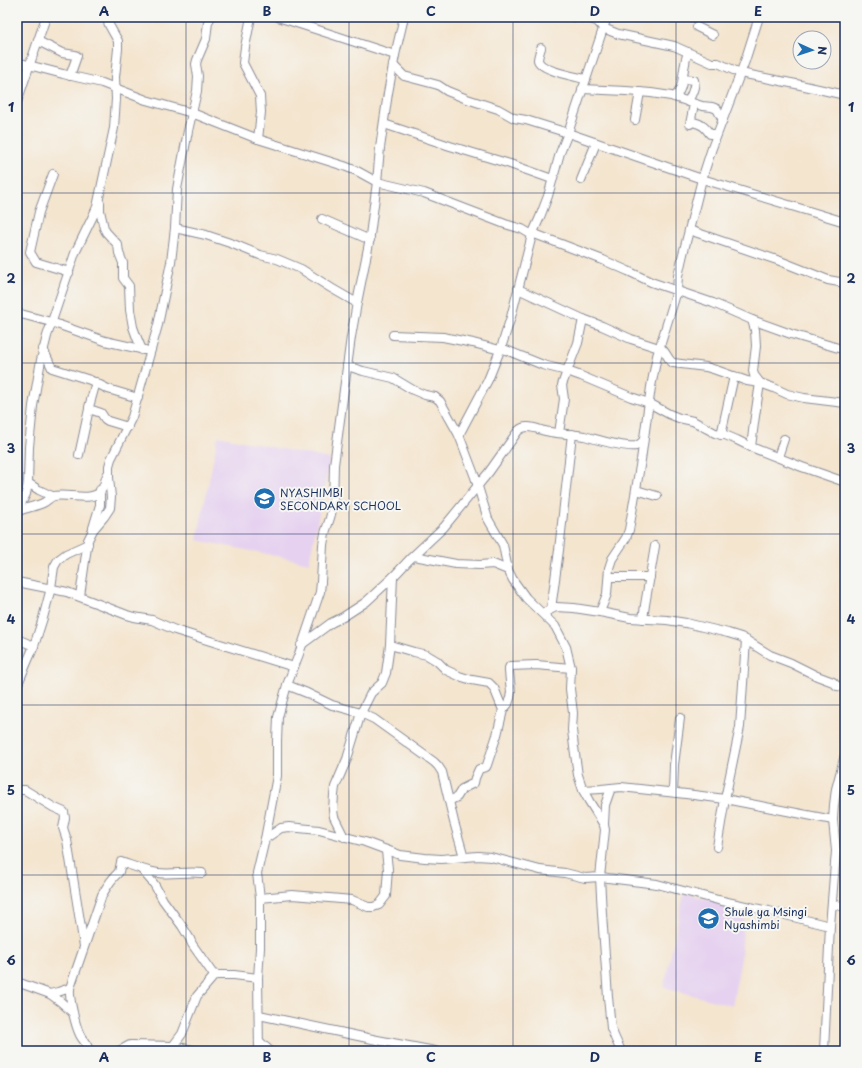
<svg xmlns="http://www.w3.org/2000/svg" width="862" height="1068" viewBox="0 0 862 1068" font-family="'Playpen Sans',sans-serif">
<rect width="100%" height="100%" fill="#f6f6f2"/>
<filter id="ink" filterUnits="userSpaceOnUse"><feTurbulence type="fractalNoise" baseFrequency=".025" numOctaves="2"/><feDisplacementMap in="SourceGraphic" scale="8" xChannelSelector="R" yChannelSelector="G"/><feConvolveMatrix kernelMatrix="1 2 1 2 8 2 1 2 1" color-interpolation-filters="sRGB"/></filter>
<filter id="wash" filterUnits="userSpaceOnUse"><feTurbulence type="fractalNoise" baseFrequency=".012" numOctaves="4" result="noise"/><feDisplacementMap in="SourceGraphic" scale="16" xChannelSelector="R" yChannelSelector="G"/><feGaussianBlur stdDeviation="0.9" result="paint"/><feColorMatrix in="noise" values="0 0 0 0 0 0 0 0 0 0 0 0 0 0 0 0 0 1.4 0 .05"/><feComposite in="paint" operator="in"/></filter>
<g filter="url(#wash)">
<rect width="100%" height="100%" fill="#f4e5cf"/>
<!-- built -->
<g fill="#e6d2f0">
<polygon points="218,436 330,459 309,563 281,557 197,540"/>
<polygon points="684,893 745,907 741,959 732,1006 664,987"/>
</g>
</g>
<g filter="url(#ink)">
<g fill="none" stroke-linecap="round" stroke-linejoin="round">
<defs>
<g id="minor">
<polyline points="251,17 245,47 243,63 260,96 261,112 258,139"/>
<polyline points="278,17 395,55"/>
<polyline points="573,17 591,19 598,22 603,28 618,34 674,46 712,63 718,63 740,73 796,84 845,95"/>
<polyline points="696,17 697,19"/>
<polyline points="697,27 713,35"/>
<polyline points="38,41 62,53 75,55 77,56 70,76"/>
<path d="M541,48c-1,3 -3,9 -3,12 2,10 38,17 47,19"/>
<polyline points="17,62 63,74 102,83 146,100 192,113 258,139 344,166 357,171 377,182 424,193 505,224 522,229 532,235"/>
<polyline points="393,65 404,76 438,85 447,91 467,99 498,109 514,118 526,120 568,133 702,179 845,222"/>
<path d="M683,79l11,1c2,7 -3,15 -6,22"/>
<polyline points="582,89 626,91 651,93 671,96 702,106 712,107 717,109 723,120"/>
<path d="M674,97c10,-7 8,-22 11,-33 0,-4 2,-8 3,-12"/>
<polyline points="17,102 46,17"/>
<path d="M694,104l-4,20 3,-2c9,2 12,5 17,12h7"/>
<polyline points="635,120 640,92"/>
<polyline points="384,124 450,146 510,164 552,179"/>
<polyline points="53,174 39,212 30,252 36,262 66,271 69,273"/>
<polyline points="581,180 596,143"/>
<polyline points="100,203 100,211 104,228 106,232 118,245 119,253 123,263 123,278 129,286 130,310 133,327 137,338 142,350"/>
<polyline points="322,219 370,240"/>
<polyline points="175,228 206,235 233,244 260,255 277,259 301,269 331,288 357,303"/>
<polyline points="689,230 780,261 828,280 845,283"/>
<polyline points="532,233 603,260 628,271 651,282 713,303 752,320 791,334 845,350"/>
<path d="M518,289l65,30 19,7 29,13 31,10c5,4 5,10 11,14l33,4 10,3 31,11 13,2 14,5 13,6 17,4 41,5"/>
<polyline points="17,313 51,322 105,341 145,350"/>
<polyline points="393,335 443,337 473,343 500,350"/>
<polyline points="501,348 543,365 567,371 581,376 631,397 649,403 669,414 679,418 693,421 715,433 725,435 737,440 751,447 802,467 845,482"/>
<polyline points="43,349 52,368 90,380 108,389 138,398"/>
<polyline points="347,366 363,371 393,378 413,390 425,395 435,397 440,401 459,435 475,477 488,519 503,545 508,570 513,580 526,598 555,626 566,647 571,668 570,689 573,713 572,730 574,747 578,775 583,790 589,801 604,825 605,830 600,877 602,914 608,997 611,1028 615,1038 621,1051"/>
<polyline points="96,382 89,407 89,409 101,413 105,419 108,421 128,427"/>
<polyline points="559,433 564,399 562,385 567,371 578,343 583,319"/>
<polyline points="459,435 488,380 501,348 511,317 532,235 540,217 548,196 560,153 568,133 607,17"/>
<polyline points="721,435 734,376"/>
<polyline points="751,447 754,423 760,383 754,375 753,371 756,346 755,330 752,320"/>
<polyline points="79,455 89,409"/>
<polyline points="778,457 784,439"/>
<polyline points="28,483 39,490 52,496"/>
<polyline points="636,490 657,496"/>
<polyline points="17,512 26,494 28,483 29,447 33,406 41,360 47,336 75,253 92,218 97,207 114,128 116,99 115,77 118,49 118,41 109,25 106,17"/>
<path d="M17,512c9,-5 18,-5 26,-9 4,-2 7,-6 11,-7 13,-3 35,6 46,-4 4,-4 5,-12 7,-17"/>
<polyline points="93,528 100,505 100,490"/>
<polyline points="414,556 456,564 480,565 493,564 508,570"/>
<polyline points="609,577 650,577"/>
<polyline points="17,582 67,592 127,615 134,617 152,620 175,630 294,667"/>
<polyline points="80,596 88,540 93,530 104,517 110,508 111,497 109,478 109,466 111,459 132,417 158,325 171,262 175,228 177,189 188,131 197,91 198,76 196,64 197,60 206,39 208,22 211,17"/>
<polyline points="551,609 559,550 572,434"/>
<polyline points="600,612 607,594 609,568 612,559 626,538 629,530 641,460 651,387 657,356 677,291 678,276 683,254 702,179 712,148 745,61 759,17"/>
<polyline points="543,613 556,607 574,608 600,612 630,618 667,620 686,623 728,633 741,637 770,655 791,663 817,676 833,682 837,686 845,687"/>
<polyline points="643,619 645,605 655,546"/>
<polyline points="17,639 34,646"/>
<path d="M301,645l30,-22 12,-6 23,-15 27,-25 17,-18 34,-32 45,-55 29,-41c9,-9 21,0 32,1 11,2 23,2 34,4 12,3 40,12 52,10 3,-1 5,-3 7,-5"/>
<polyline points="390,645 414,652 427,655 437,661 446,670 459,676 472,680 489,683 494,688 503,710"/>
<polyline points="287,685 307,693 332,705 361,713 374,719 434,762 438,766 442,772 454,822 464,857"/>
<polyline points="17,686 34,646 43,618 51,588 54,567 58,560 66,554 88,544"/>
<polyline points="17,789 20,790 25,790 53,807 64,812 65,818 63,828 67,840 84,946"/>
<polyline points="583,790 601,789 621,787 686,794 725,799 833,820"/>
<polyline points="673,792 674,765 680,718"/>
<polyline points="449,801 457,797 462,789 474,783 475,778 479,769 486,767 487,765 497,735 503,710 508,704 510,698 511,692 509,671 509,668 510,666 536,665 571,668"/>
<polyline points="604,824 605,805 611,788"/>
<polyline points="344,837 334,817 333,810 334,795 335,787 347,759 361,713 371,693 382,683 386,673 390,645 393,577"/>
<polyline points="265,839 281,828 289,827 319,830 365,842 400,855 425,858 441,859 478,856 491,857 540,870 565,873 585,878 600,877 657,884 718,900 769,911 830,926"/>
<polyline points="717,847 725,799 740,727 746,640"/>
<polyline points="141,869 154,884 163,900 182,926 190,939 192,944 213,974 218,975 234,975 258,978"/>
<polyline points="260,898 292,895 329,898 352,900 368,907 373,907 379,905 386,896 388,869 386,851"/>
<polyline points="832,904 845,907"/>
<polyline points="17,982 50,994 61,1002 73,1013"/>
<polyline points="50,994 58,992 70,988"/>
<polyline points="259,1015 377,1040 435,1051"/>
<polyline points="259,1041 270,1051"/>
<polyline points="173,1046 182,1034 197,996 215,975"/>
<path d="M89,1051c-1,-7 -6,-10 -9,-16 -5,-10 -11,-37 -10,-47l32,-93c5,-9 9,-16 17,-23l2,-10c12,4 24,9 37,11 14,2 29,-2 44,0"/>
<polyline points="119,1051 130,1045 132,1045 173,1046 197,1051"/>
<polyline points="259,1051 258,978 260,948 260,898 257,873 265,839 277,776 277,741 278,717 287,685 299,654 320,592 321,582 323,545 325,533 330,518 333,506 334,465 351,337 357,303 369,243 377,182 380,148 388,93 395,55 404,17"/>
<polyline points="824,1051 830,926 836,851 833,820 834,805 836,789 845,755"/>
</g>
</defs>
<!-- minor casing -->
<use href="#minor" stroke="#888a96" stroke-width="10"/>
<!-- minor -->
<use href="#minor" stroke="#fff" stroke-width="8"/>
</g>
</g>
<!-- grid -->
<path fill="none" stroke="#1b2f5e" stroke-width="1" stroke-opacity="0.55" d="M186,17v1034M349,17v1034M513,17v1034M676,17v1034M17,193h828M17,363h828M17,534h828M17,705h828M17,875h828"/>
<!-- icons -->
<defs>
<symbol id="school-disc" viewBox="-11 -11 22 22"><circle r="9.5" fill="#1f6fb2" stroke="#f6f6f2"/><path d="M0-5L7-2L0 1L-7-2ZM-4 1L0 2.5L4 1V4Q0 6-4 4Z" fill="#fff"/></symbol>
</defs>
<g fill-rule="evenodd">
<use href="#school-disc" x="252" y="486" width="25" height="25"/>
<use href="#school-disc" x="696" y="906" width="25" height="25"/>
</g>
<g text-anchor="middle" stroke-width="4" stroke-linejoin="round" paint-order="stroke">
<!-- poi labels -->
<g font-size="11" fill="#1b2f5e" stroke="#f6f6f2" text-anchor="start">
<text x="280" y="497">NYASHIMBI<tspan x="280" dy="13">SECONDARY SCHOOL</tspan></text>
<text x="724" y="916">Shule ya Msingi<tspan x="724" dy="13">Nyashimbi</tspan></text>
</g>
</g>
<!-- margin -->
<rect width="862" height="1068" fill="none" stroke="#f6f6f2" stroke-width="44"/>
<!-- north arrow -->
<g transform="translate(812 50) rotate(93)"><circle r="19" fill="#f6f6f2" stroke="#9ea6b7"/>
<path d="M0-3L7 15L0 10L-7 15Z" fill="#1f6fb2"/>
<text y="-6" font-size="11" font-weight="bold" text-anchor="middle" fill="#1b2f5e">N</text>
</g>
<rect x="22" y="22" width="818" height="1024" fill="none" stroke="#1b2f5e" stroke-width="1.5"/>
<g font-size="13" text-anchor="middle" font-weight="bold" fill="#1b2f5e">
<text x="104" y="16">A</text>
<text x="267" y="16">B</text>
<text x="431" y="16">C</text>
<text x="595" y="16">D</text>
<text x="758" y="16">E</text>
<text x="11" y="112">1</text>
<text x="851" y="112">1</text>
<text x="11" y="283">2</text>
<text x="851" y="283">2</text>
<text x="11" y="453">3</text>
<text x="851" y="453">3</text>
<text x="11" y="624">4</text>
<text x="851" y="624">4</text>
<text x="11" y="795">5</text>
<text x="851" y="795">5</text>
<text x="11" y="965">6</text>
<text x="851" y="965">6</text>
<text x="104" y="1062">A</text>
<text x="267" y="1062">B</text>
<text x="431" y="1062">C</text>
<text x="595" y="1062">D</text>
<text x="758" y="1062">E</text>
</g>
</svg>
